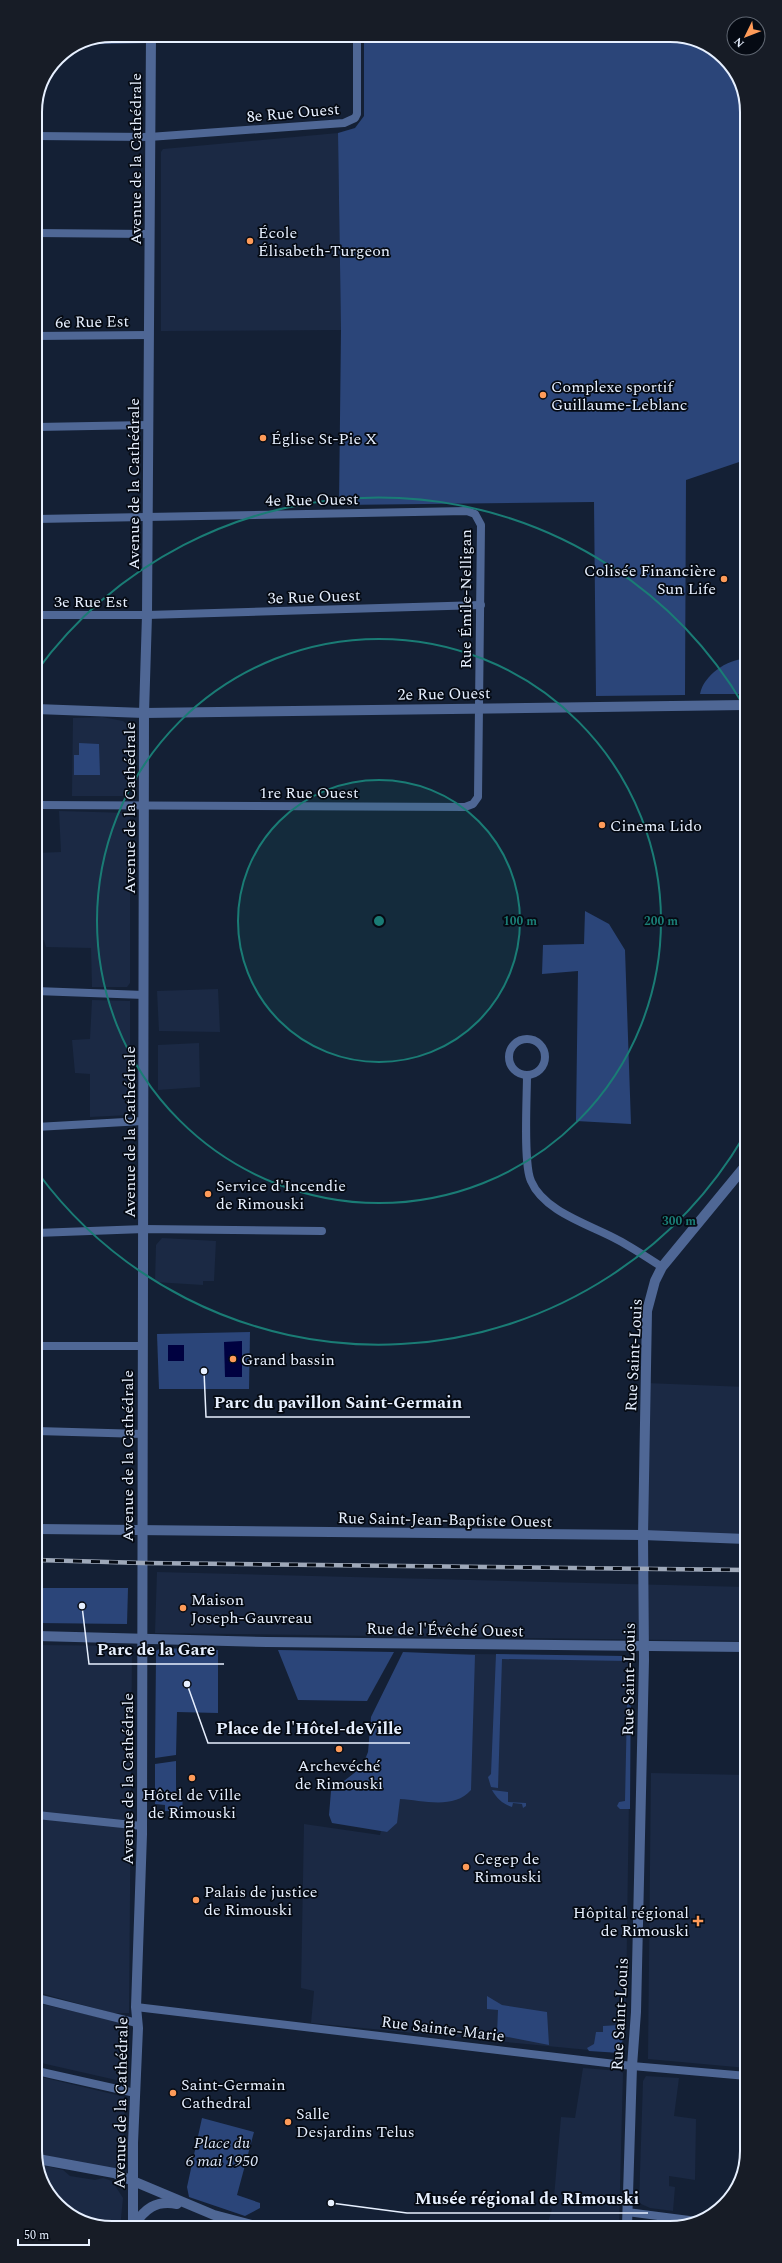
<svg xmlns="http://www.w3.org/2000/svg" width="782" height="2263" viewBox="0 0 782 2263" font-family="Spectral,serif">
<rect width="100%" height="100%" fill="#142035"/>
<!-- built -->
<g fill="#1b2944">
<polygon points="338,133 341,330 161,331 161,152 163,149"/>
<polygon points="102,717 123,721 130,727 130,792 126,796 72,796 73,718"/>
<polygon points="59,811 130,813 130,983 127,987 92,987 91,948 46,947 44,940 36,940 36,853 61,852"/>
<polygon points="218,989 220,1032 159,1031 157,991"/>
<polygon points="92,1000 130,1001 130,1115 90,1117 90,1074 75,1073 72,1040 90,1039"/>
<polygon points="199,1043 200,1087 158,1090 158,1045"/>
<polygon points="162,1238 216,1241 214,1281 203,1281 203,1285 155,1282 156,1245"/>
<polygon points="646,1383 746,1387 746,1539 643,1535"/>
<polygon points="157,1572 746,1587 746,1641 155,1633"/>
<polygon points="37,1645 132,1646 129,2013 112,2013 37,1992"/>
<polygon points="406,1653 623,1656 631,1660 626,2002 623,2048 620,2053 311,2023 314,1991 301,1988 304,1824 380,1835 381,1831 387,1832"/>
<polygon points="651,1773 747,1775 747,2068 648,2059"/>
<polygon points="37,2003 124,2023 124,2026 127,2028 125,2082 37,2062"/>
<polygon points="583,2068 620,2071 623,2073 619,2226 547,2226 552,2209 550,2208 550,2197 554,2197 561,2117 575,2118"/>
<polygon points="37,2076 125,2097 123,2167 119,2169 113,2169 38,2154"/>
<polygon points="646,2076 679,2078 674,2116 696,2119 695,2180 669,2176 669,2186 675,2187 673,2211 650,2208 639,2203 643,2081"/>
<polygon points="38,2164 63,2170 70,2176 95,2180 103,2178 112,2181 123,2198 120,2228 107,2228 61,2209 38,2171"/>
</g>
<!-- green -->
<g fill="#2b4579">
<polygon points="364,35 675,35 721,54 744,92 745,460 686,480 685,695 596,696 594,502 339,505 341,330 338,133 355,128 364,116"/>
<path d="M745,659v35h-45c3,-18 27,-35 45,-35z"/>
<polygon points="79,743 99,744 100,775 74,775 74,755 79,755"/>
<polygon points="585,911 609,924 625,950 631,1124 576,1121 578,971 542,974 543,945 584,944"/>
<polygon points="250,1332 249,1389 159,1389 157,1334"/>
<polygon points="37,1588 128,1588 127,1624 37,1623"/>
<polygon points="161,1648 218,1650 218,1713 177,1712 176,1755 155,1758 156,1655 156,1651"/>
<polygon points="278,1650 394,1652 367,1701 298,1700"/>
<path d="M403,1652l72,3 -4,135c-17,20 -49,10 -71,9l-3,24 -10,9 -55,-9 -3,-8 2,-24 31,-24 6,-15 3,-35z"/>
<polygon points="496,1654 623,1656 631,1660 630,1809 620,1809 617,1806 619,1802 625,1801 628,1661 502,1659 498,1788 491,1787 488,1777 491,1774"/>
<polygon points="176,1761 176,1796 183,1796 182,1811 165,1811 165,1805 155,1804 155,1764"/>
<path d="M492,1790l16,2v10l18,1v3l-3,2 -1,-4 -9,-1 -1,4c-9,-3 -15,-8 -20,-17z"/>
<polygon points="487,1996 502,2005 547,2012 549,2045 497,2035 498,2010 487,2009"/>
<polygon points="620,2025 625,2026 620,2053 589,2051 587,2048 594,2044 596,2032 603,2032 603,2026"/>
<polygon points="202,2118 254,2132 237,2195 260,2203 260,2208 245,2216 189,2197 187,2187"/>
</g>
<!-- water -->
<g fill="#000140">
<polygon points="242,1341 242,1377 225,1377 224,1342"/>
<rect x="168" y="1345" width="16" height="16"/>
</g>
<g fill="none" stroke-linecap="round" stroke-linejoin="round">
<!-- minor -->
<g stroke="#4f6795" stroke-width="8">
<polyline points="89,40 151,39 206,35"/>
<polyline points="35,136 149,137 344,123 355,118 357,114 357,35"/>
<polyline points="35,233 149,234"/>
<polyline points="35,336 149,335"/>
<polyline points="36,427 148,425"/>
<polyline points="36,519 467,511 475,514 481,525 478,797 473,804 465,807 36,805"/>
<polyline points="36,615 147,615 481,605"/>
<polyline points="36,991 144,995"/>
<circle cx="527" cy="1057" r="18"/>
<path d="M527,1075c0,22 -4,89 4,106 13,31 60,44 87,59 15,8 30,18 44,27"/>
<polyline points="36,1127 143,1121"/>
<polyline points="36,1233 144,1229 322,1231"/>
<polyline points="37,1346 142,1346"/>
<polyline points="37,1431 143,1434"/>
<polyline points="37,1815 142,1826"/>
<polyline points="38,1815 39,1636"/>
<polyline points="37,1998 137,2023"/>
<polyline points="136,2007 632,2066 747,2076"/>
<polyline points="37,2071 135,2093"/>
<polyline points="627,2212 697,2221"/>
</g>
<!-- tertiary -->
<g stroke="#4f6795" stroke-width="10">
<polyline points="36,709 144,713 745,705"/>
<polyline points="37,1529 643,1535 746,1539"/>
<polyline points="37,1636 267,1642 746,1647"/>
<polyline points="38,2159 114,2173 214,2215 259,2227"/>
<path d="M133,2226c12,-17 22,-26 44,-22"/>
<polyline points="627,2226 632,2066 636,2012 644,1660 643,1535 647,1311 655,1281 662,1267 746,1165"/>
<polyline points="133,2228 133,2143 138,2028 136,2007 142,1834 144,713 147,615 151,35"/>
</g>
<defs>
<polyline id="rail" points="37,1560 143,1563 746,1570"/>
</defs>
<!-- rail casing -->
<use href="#rail" stroke="#9ea8b9" stroke-width="4.5"/>
<!-- rail -->
<use href="#rail" stroke="#050a13" stroke-width="3" stroke-dasharray="9" stroke-linecap="butt"/>
</g>
<!-- distance rings -->
<circle cx="379" cy="921" r="141" fill="#1a7c75" fill-opacity=".12"/>
<g fill="none" stroke="#1a7c75" stroke-width="2">
<circle cx="379" cy="921" r="141"/>
<circle cx="379" cy="921" r="282"/>
<path d="M744 1136A424 424 0 0 1 38 1173M36 672A424 424 0 0 1 744 706"/>
</g>
<!-- markers -->
<g fill="#fe9b59" stroke="#050a13" stroke-width="1.5">
<circle cx="250" cy="241" r="4"/>
<circle cx="543" cy="395" r="4"/>
<circle cx="263" cy="438" r="4"/>
<circle cx="724" cy="579" r="4"/>
<circle cx="602" cy="825" r="4"/>
<circle cx="208" cy="1194" r="4"/>
<circle cx="233" cy="1359" r="4"/>
<circle cx="183" cy="1608" r="4"/>
<circle cx="339" cy="1749" r="4"/>
<circle cx="192" cy="1778" r="4"/>
<circle cx="466" cy="1867" r="4"/>
<circle cx="196" cy="1900" r="4"/>
<path d="M696 1915h4v4h4v4h-4v4h-4v-4h-4v-4h4z"/>
<circle cx="173" cy="2093" r="4"/>
<circle cx="288" cy="2122" r="4"/>
</g>
<g text-anchor="middle" stroke-width="3.5" stroke-linejoin="round" paint-order="stroke">
<!-- street labels -->
<g font-size="16" fill="#e7f0ff" stroke="#050a13">
<text transform="translate(293 112) rotate(-5)" y="6">8e Rue Ouest</text>
<text transform="translate(135 159) rotate(-90)" y="6">Avenue de la Cathédrale</text>
<text transform="translate(92 321) rotate(-1)" y="6">6e Rue Est</text>
<text transform="translate(133 484) rotate(-90)" y="6">Avenue de la Cathédrale</text>
<text transform="translate(312 499) rotate(-1)" y="6">4e Rue Ouest</text>
<text transform="translate(314 596) rotate(-2)" y="6">3e Rue Ouest</text>
<text transform="translate(465 599) rotate(-90)" y="6">Rue Émile-Nelligan</text>
<text x="91" y="607">3e Rue Est</text>
<text transform="translate(444 693) rotate(-1)" y="6">2e Rue Ouest</text>
<text x="309" y="798">1re Rue Ouest</text>
<text transform="translate(129 808) rotate(-90)" y="6">Avenue de la Cathédrale</text>
<text transform="translate(129 1132) rotate(-90)" y="6">Avenue de la Cathédrale</text>
<text transform="translate(633 1355) rotate(-87)" y="6">Rue Saint-Louis</text>
<text transform="translate(127 1456) rotate(-90)" y="6">Avenue de la Cathédrale</text>
<text transform="translate(445 1519) rotate(1)" y="6">Rue Saint-Jean-Baptiste Ouest</text>
<text transform="translate(445 1629) rotate(1)" y="6">Rue de l'Évêché Ouest</text>
<text transform="translate(628 1679) rotate(-89)" y="6">Rue Saint-Louis</text>
<text transform="translate(127 1779) rotate(-90)" y="6">Avenue de la Cathédrale</text>
<text transform="translate(619 2014) rotate(-87)" y="6">Rue Saint-Louis</text>
<text transform="translate(443 2028) rotate(7)" y="6">Rue Sainte-Marie</text>
<text transform="translate(120 2103) rotate(-89)" y="6">Avenue de la Cathédrale</text>
</g>
<!-- poi labels -->
<g font-size="16" fill="#e7f0ff" stroke="#050a13" text-anchor="start">
<text x="258" y="238">École<tspan x="258" dy="18">Élisabeth-Turgeon</tspan></text>
<text x="551" y="392">Complexe sportif<tspan x="551" dy="18">Guillaume-Leblanc</tspan></text>
<text x="271" y="444">Église St-Pie X</text>
<text x="716" y="576" text-anchor="end">Colisée Financière<tspan x="716" dy="18">Sun Life</tspan></text>
<text x="610" y="831">Cinema Lido</text>
<text x="216" y="1191">Service d'Incendie<tspan x="216" dy="18">de Rimouski</tspan></text>
<text x="241" y="1365">Grand bassin</text>
<text x="191" y="1605">Maison<tspan x="191" dy="18">Joseph-Gauvreau</tspan></text>
<text x="339" y="1771" text-anchor="middle">Archevéché<tspan x="339" dy="18">de Rimouski</tspan></text>
<text x="192" y="1800" text-anchor="middle">Hôtel de Ville<tspan x="192" dy="18">de Rimouski</tspan></text>
<text x="474" y="1864">Cegep de<tspan x="474" dy="18">Rimouski</tspan></text>
<text x="204" y="1897">Palais de justice<tspan x="204" dy="18">de Rimouski</tspan></text>
<text x="689" y="1918" text-anchor="end">Hôpital régional<tspan x="689" dy="18">de Rimouski</tspan></text>
<text x="181" y="2090">Saint-Germain<tspan x="181" dy="18">Cathedral</tspan></text>
<text x="296" y="2119">Salle<tspan x="296" dy="18">Desjardins Telus</tspan></text>
</g>
<!-- park labels -->
<g font-size="16" font-style="italic" fill="#d8e3f6" stroke="#050a13">
<text x="222" y="2148">Place du<tspan x="222" dy="18">6 mai 1950</tspan></text>
</g>
</g>
<!-- crop -->
<path d="M0 0H782V2263H0ZM112 42H670A70 70 0 0 1 740 112V2151A70 70 0 0 1 670 2221H112A70 70 0 0 1 42 2151V112A70 70 0 0 1 112 42Z" fill="#171c26" fill-rule="evenodd"/>
<path fill="none" stroke="#e7f0ff" stroke-width="2" d="M112 42H670A70 70 0 0 1 740 112V2151A70 70 0 0 1 670 2221H112A70 70 0 0 1 42 2151V112A70 70 0 0 1 112 42Z"/>
<circle cx="379" cy="921" r="6" fill="#1a7c75" stroke="#050a13" stroke-width="2"/>
<g font-size="12" text-anchor="middle" font-weight="bold" fill="#1a7c75" stroke="#050a13" stroke-width="3.5" stroke-linejoin="round" paint-order="stroke">
<text x="520" y="925">100 m</text>
<text x="661" y="925">200 m</text>
<text x="679" y="1225">300 m</text>
</g>
<!-- callouts -->
<path fill="none" stroke="#e7f0ff" stroke-width="1.5" d="M204 1371L206 1417H470M82 1606L89 1664H224M187 1684L208 1743H410M331 2203L407 2213H648"/>
<g fill="#e7f0ff" stroke="#050a13" stroke-width="1.5">
<circle cx="204" cy="1371" r="4"/>
<circle cx="82" cy="1606" r="4"/>
<circle cx="187" cy="1684" r="4"/>
<circle cx="331" cy="2203" r="4"/>
</g>
<g font-size="17" text-anchor="middle" font-weight="bold" fill="#e7f0ff" stroke="#050a13" stroke-width="3.5" stroke-linejoin="round" paint-order="stroke">
<text x="338" y="1408">Parc du pavillon Saint-Germain</text>
<text x="156" y="1655">Parc de la Gare</text>
<text x="309" y="1734">Place de l'Hôtel-deVille</text>
<text x="527" y="2204">Musée régional de RImouski</text>
</g>
<!-- north arrow -->
<g transform="translate(746 36) rotate(227)"><circle r="19" fill="#050a13" stroke="#5f6671"/>
<path d="M0-3L7 15L0 10L-7 15Z" fill="#fe9b59"/>
<text y="-6" font-size="11" font-weight="bold" text-anchor="middle" fill="#e7f0ff">N</text>
</g>
<!-- scale -->
<path d="M18 2239v6h71v-6" fill="none" stroke="#e7f0ff" stroke-width="2"/>
<text x="24" y="2239" font-size="12" fill="#e7f0ff" stroke="#050a13" stroke-width="3" paint-order="stroke">50 m</text>
</svg>
